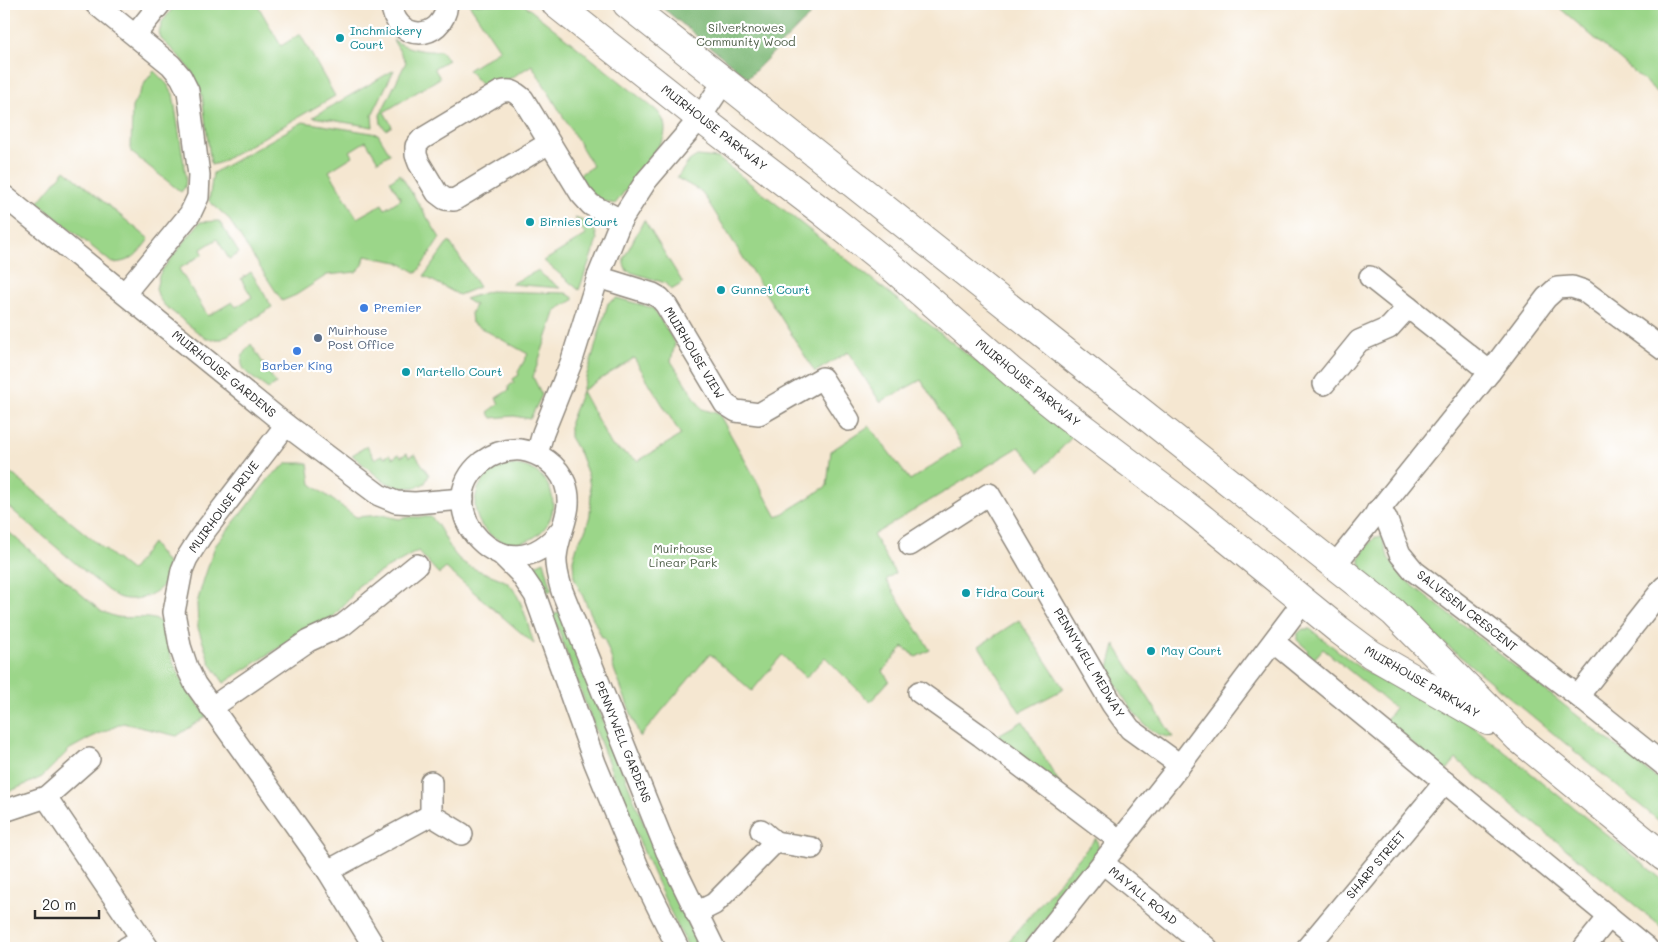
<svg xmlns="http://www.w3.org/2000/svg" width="1668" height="952" viewBox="0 0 1668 952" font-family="Mali,sans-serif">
<rect width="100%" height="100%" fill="#fff"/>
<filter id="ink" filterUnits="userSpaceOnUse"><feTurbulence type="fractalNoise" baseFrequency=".02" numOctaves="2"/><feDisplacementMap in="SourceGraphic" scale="10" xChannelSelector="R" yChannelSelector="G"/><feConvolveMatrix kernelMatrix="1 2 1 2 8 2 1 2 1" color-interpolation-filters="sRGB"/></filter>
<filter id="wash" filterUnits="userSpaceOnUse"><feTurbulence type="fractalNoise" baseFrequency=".0096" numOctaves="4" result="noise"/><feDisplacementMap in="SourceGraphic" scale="20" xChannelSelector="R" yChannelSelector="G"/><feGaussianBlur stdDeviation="1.12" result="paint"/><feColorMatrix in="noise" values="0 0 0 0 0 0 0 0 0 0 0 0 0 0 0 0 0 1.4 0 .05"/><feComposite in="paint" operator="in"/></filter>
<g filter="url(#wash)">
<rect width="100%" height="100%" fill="#f5e7d1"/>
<!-- green -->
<g fill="#9bd689" stroke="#63805a" fill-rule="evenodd">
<polygon points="176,4 257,4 281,46 300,34 335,96 219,163 211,165 202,95 195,77 183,60 162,40 159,33 162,22"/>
<path d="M469,4h54l134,107c8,9 10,17 6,29l-48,64c-21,-4 -25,-13 -36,-29l14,-9 -61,-101 -44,27 -20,-22 32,-20z"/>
<polygon points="1555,4 1664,4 1664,98"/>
<path d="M393,40c16,9 29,12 48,11l7,9 -14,8 6,10 -56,34 8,14 -6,4 -5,-6 -1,-9 26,-53z"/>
<polygon points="394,70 372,115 373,127 313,117"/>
<polygon points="154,71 167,84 173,94 186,177 185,187 181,192 131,152 132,107 146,81"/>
<polygon points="303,122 378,134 390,154 378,161 366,141 350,151 353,156 329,171 357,218 382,204 385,209 401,199 390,181 400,174 440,238 417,273 398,262 365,256 363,265 356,272 327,275 296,295 282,301 228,218 209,201 213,173"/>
<path d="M697,156l21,2 354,279 -32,34 -21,-24 -146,88 22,38 -9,7 44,70 -14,7 -13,-10 -20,24 6,10 -19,21 -45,-45 -19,21 -24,-23 -30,36 -42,-37 -70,83 -28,-73 1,-1 -9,-25h-2l-28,-61 -1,-17 5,-17 8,-14 4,-14 1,-22 -3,-18 -8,-21 -10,-17v-15l12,-31 26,-88 9,-5 36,10 22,35 -4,18 31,48 17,5 58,103 50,-31 4,-35 38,-25 41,54 52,-34 -41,-66 -41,22 -32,-50 -33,20 -113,-180 -25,-14 12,-17zM634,358l47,77 -43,26 -26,-15 -30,-55z"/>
<path d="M65,170l84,69c-12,16 -17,23 -37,24l-74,-60z"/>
<path d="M575,218c14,5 20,6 22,22l-18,50 -35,-29 42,-26z"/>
<polygon points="644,220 683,283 671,290 665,283 627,271 624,264 624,258"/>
<polygon points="219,221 239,253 229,259 217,239 201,249 203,254 179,269 208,316 232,302 236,307 252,297 241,279 251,272 272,307 222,339 206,339 164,305 159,298 156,289 159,276 162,270 200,222"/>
<polygon points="449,241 479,287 459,295 424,276"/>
<polygon points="537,271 560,288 511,284"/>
<polygon points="490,291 566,293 575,299 556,310 533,377 542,395 530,419 514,416 492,418 488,412 499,404 496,398 509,390 508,387 514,382 513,379 519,375 518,372 528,354 472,323 471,313 475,305 465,299"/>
<path d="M251,344l25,40 -8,5c-18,-14 -39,-22 -17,-45z"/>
<polygon points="367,446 375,459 382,455 384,458 390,454 393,458 399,454 401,457 407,453 409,457 415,454 429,475 425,483 417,487 400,488 383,481 352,455"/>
<path d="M288,463h20l3,21 45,33 26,-2 17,4 12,-2h20c12,12 16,30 28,42 13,12 31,14 46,22 16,10 23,45 29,63l-88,-76 -7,6 -21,-23 -45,25 -15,10 -9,13 -16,18 -23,11 -86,55 -14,-20 -12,-35 -1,-25 7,-24 11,-33 56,-70z"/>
<circle cx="514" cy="504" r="39"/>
<path d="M6,469l125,102 21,-28 17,23c0,5 0,11 -3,15 -8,14 -30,21 -45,17 -5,-1 -10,-6 -14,-8l-103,-87c0,-12 2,-22 2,-34z"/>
<path d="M4,528l98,84c5,1 10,4 15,5 13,2 30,-2 42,4 11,6 8,22 11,32 7,24 22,43 37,63l-30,20 -54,-13 -33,15 -20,11 -28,28 -38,17z"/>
<path d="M1375,537h7l6,20 14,20 262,207v41l-294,-243c-15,-24 -13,-23 5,-45z"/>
<polygon points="544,561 552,590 545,593 530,569 531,567"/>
<path d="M561,611c45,113 84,229 140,337h-12c-28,-52 -50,-107 -72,-163 -22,-56 -44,-113 -64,-170z"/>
<polygon points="1019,620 1064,689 1020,712 979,646"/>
<polygon points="1303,629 1310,629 1360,668 1469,723 1664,881 1664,929 1456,759 1446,771 1385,721 1395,708 1323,649 1312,661 1305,655 1308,650 1297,640 1297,634"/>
<path d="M1115,645l58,92c-30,2 -51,-44 -65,-66z"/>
<polygon points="1023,721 1060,784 1001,741 998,735"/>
<polygon points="1096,838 1099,849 1098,858 1020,948 1003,948"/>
</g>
<!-- forest -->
<polygon fill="#7cb775" stroke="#547150" points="658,4 821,4 748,78"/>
</g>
<g filter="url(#ink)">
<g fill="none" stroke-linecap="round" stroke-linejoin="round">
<defs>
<g id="minor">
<polyline points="96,4 171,65 181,77 188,91 199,175 198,197 190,214 125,293"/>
<path d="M392,4c1,37 51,40 55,0"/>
<polyline points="135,35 160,4"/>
<path d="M549,143l-95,57 -9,-1 -8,-6 -18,-30 -3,-8v-9l6,-7 78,-47c10,-3 14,-1 23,7l58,95 10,11 30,15"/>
<polyline points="4,196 286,425 379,495 396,502 415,503 463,499"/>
<polyline points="598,277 653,294 660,298 666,305 725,404 736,411 759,414 822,378 849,420"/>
<polyline points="1370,277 1490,372"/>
<polyline points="1324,384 1359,341 1389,328 1408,307"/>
<polyline points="286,425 201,536 187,558 182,570 174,612 180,646 187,667 195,684 328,871 375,948"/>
<polyline points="537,454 543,433 571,363 598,277 621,220 646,181 700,118 724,81"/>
<polyline points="1377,511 1386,518 1400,554 1414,571 1578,696 1664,765"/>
<path d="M561,530c-55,71 -136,-22 -79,-68 11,-8 25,-13 39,-12 19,3 37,15 44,33 10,27 -7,48 -9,74 -1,12 3,23 6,34l105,261 47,96"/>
<polyline points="910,545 989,494 1112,704 1130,729 1180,765"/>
<polyline points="500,553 520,573 535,595 595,763 638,867 678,948"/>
<polyline points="1334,566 1490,372 1546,298 1557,288 1572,287 1584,291 1664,350"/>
<polyline points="1274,642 1647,948"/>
<polyline points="919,692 981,736 1120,841"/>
<polyline points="1578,696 1664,587"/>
<polyline points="211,708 308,641 343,625 417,565"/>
<polyline points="431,782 431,815 462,834"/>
<polyline points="46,797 148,948"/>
<polyline points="4,811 46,797 89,759"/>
<polyline points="761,830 775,842"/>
<polyline points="1103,863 1207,948"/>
<polyline points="328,871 431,815"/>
<polyline points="696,913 714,904 775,842 812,848"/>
<polyline points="126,948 141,939"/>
<polyline points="1035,948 1180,765 1303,602"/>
<polyline points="1307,948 1445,782"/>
<polyline points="1584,948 1609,917"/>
</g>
<g id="tertiary">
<polyline points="556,4 700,118 823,212 894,269 1012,372 1067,416 1193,511 1339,630 1371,654 1488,721"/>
<polyline points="627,4 1393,612 1518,738 1664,857"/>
</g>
</defs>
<!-- minor casing -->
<use href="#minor" stroke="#90897e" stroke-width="24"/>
<!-- tertiary casing -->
<use href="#tertiary" stroke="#90897e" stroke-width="30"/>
<!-- minor -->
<use href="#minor" stroke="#fff" stroke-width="21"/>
<!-- tertiary -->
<use href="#tertiary" stroke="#fff" stroke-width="28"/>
</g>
</g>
<!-- markers -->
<g fill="#0f9aa8" stroke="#fff" stroke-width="2">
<circle cx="340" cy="38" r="5"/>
<circle cx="530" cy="222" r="5"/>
<circle cx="721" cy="290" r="5"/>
<circle cx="406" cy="372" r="5"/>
<circle cx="966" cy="593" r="5"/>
<circle cx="1151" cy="651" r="5"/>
</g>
<g fill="#3f7fe0" stroke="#fff" stroke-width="2">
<circle cx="364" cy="308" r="5"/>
<circle cx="297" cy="351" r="5"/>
</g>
<circle fill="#5c6f8a" stroke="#fff" stroke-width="2" cx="318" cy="338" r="5"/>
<g text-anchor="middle" stroke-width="4.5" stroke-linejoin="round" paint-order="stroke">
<!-- park labels -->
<g font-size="12" fill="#4d5e47" stroke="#fff">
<text x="746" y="32">Silverknowes<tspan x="746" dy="14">Community Wood</tspan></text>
<text x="683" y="553">Muirhouse<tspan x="683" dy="14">Linear Park</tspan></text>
</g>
<!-- culture labels -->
<g font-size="12" fill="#0d838f" stroke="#fff" text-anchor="start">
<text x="350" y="35">Inchmickery<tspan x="350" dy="14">Court</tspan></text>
<text x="540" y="226">Birnies Court</text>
<text x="731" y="294">Gunnet Court</text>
<text x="416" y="376">Martello Court</text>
<text x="976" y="597">Fidra Court</text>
<text x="1161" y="655">May Court</text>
</g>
<!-- street labels -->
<g font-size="12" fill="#2b2b2b" stroke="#fff">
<text transform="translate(714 128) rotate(38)" y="4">MUIRHOUSE PARKWAY</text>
<text transform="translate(694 353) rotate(59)" y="4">MUIRHOUSE VIEW</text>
<text transform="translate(224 374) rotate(39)" y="4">MUIRHOUSE GARDENS</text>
<text transform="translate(1028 383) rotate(39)" y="4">MUIRHOUSE PARKWAY</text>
<text transform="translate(224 507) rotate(-54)" y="4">MUIRHOUSE DRIVE</text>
<text transform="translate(1467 611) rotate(38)" y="4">SALVESEN CRESCENT</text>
<text transform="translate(1089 663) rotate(59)" y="4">PENNYWELL MEDWAY</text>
<text transform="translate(1422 682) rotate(30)" y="4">MUIRHOUSE PARKWAY</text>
<text transform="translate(623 742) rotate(68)" y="4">PENNYWELL GARDENS</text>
<text transform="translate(1376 865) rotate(-50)" y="4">SHARP STREET</text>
<text transform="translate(1143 896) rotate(39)" y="4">MAYALL ROAD</text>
</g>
<!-- shop labels -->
<g font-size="12" fill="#366cbe" stroke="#fff" text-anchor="start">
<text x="374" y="312">Premier</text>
<text x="297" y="370" text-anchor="middle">Barber King</text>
</g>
<!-- service labels -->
<g font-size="12" fill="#4e5e75" stroke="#fff" text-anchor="start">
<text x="328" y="335">Muirhouse<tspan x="328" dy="14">Post Office</tspan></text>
</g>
</g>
<!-- margin -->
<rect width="1668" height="952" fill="none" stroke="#fff" stroke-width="20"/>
<!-- scale -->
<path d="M35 910v8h64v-8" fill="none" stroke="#2b2b2b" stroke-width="2.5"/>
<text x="42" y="910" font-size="15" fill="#2b2b2b" stroke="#ffffff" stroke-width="4" paint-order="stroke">20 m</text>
</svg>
